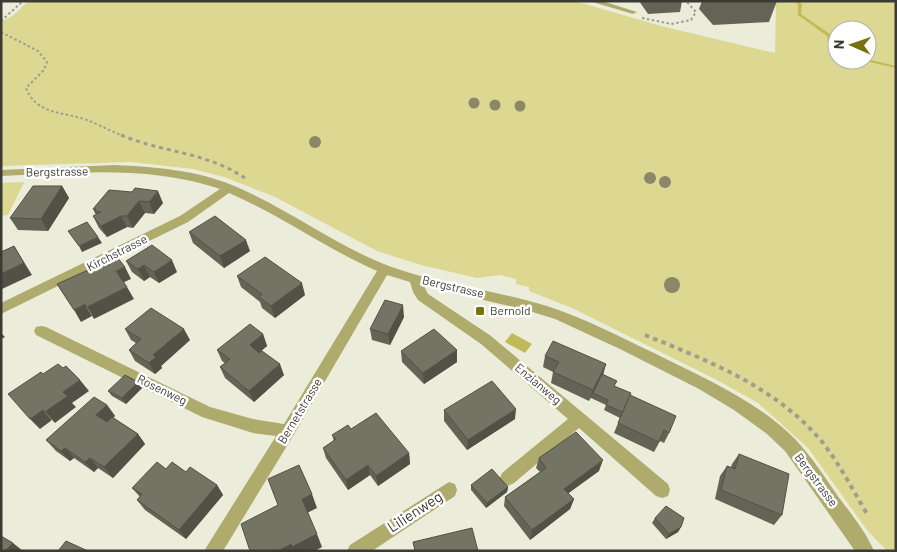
<svg xmlns="http://www.w3.org/2000/svg" width="897" height="552" viewBox="0 0 897 552" font-family="Barlow,sans-serif">
<rect width="100%" height="100%" fill="#ececda"/>
<!-- green -->
<g fill="#dcd891" fill-rule="evenodd">
<path d="M28,1h547l86,25 114,27 1,-52h120v550h-9l-20,-21 -59,-82 -50,-45 -43,-24 -143,-71 -43,-17v-4l-13,-3v-5l-16,-4 -23,3 -56,-13 -44,-14 -102,-54 -51,-20 -31,-8 -62,-7 -130,4v-144l13,-7zM837,30h30v30h-30z"/>
<polygon points="24,182 8,215 1,216 1,183"/>
</g>
<!-- water -->
<polygon fill="#c2ba58" points="512,333 532,344 525,353 505,342"/>
<g fill="none" stroke-linecap="round" stroke-linejoin="round">
<!-- stream -->
<g fill="#c2ba58" fill-rule="evenodd">
<polygon points="795,1 799,1 802,5 801,14 830,34 831,40 837,44 837,47 828,41 827,36 798,15 798,5"/>
<polygon points="867,59 896,66 896,68 865,61 865,60 867,60"/>
</g>
<!-- path-far2 -->
<g stroke="#9d9d90" stroke-width="2" stroke-dasharray="2.5 2.5" stroke-linecap="butt">
<polyline points="642,18 671,24 691,20 696,12 686,1"/>
<polyline points="1,21 23,1"/>
<path d="M1,32l37,19 9,11 -3,8 -18,18c10,26 36,24 58,31 14,5 26,12 40,17"/>
</g>
<!-- path-far1 -->
<path stroke="#9d9d90" stroke-width="3" stroke-dasharray="4 4" stroke-linecap="butt" d="M121,135c42,18 83,16 124,43"/>
<!-- path -->
<path stroke="#9d9d90" stroke-width="4" stroke-dasharray="4.5 4.5" stroke-linecap="butt" d="M645,335c64,26 133,53 178,108 17,22 30,47 44,71"/>
<!-- minor -->
<g fill="#afab6d" fill-rule="evenodd">
<polygon points="589,1 602,1 637,12 633,14"/>
<path d="M115,165c40,2 80,5 117,20 55,23 102,60 157,81 51,19 106,24 158,40 37,12 71,30 105,46 49,25 103,47 143,87 17,18 31,40 45,60 12,16 26,33 34,52h-19l-70,-100 -18,-17 -33,-24 -35,-21 -79,-40 -65,-30 -29,-9 -102,-24 4,8 63,42 177,148 2,6 -2,6 -6,2 -6,-2 -77,-68 -65,55 -6,3 -6,-3 -2,-5 2,-5 66,-54 -87,-75 -63,-44 -5,-8 -3,-10 -23,-7 -94,161 -70,115h-19l72,-115 -23,-3 -51,-16 -166,-82 -2,-4 2,-4 5,-1 5,1 164,80 43,12 31,5 93,-153c-52,-23 -97,-56 -148,-78l-41,29 -187,92v-11l179,-87 40,-27c-71,-24 -145,-16 -219,-13v-6z"/>
<polygon points="449,482 455,484 457,490 455,496 372,551 347,551 350,545"/>
</g>
</g>
<!-- trees -->
<g fill="#8b8869">
<circle cx="474" cy="103" r="5.5"/>
<circle cx="495" cy="105" r="5.5"/>
<circle cx="520" cy="106" r="5.5"/>
<circle cx="315" cy="142" r="6"/>
<circle cx="650" cy="178" r="6"/>
<circle cx="665" cy="182" r="6"/>
<circle cx="672" cy="285" r="8"/>
</g>
<!-- wall -->
<g fill="#646456">
<polygon points="639,1 682,1 680,12 648,14"/>
<polygon points="702,1 777,1 769,22 713,25 699,9"/>
<polygon points="62,186 69,198 48,231 18,230 10,218"/>
<polygon points="109,190 163,203 154,214 145,213 133,228 127,227 107,237 99,228 93,216 96,215 93,209"/>
<polygon points="189,232 250,251 224,268 193,243"/>
<polygon points="126,261 177,272 159,283 150,277 144,281 132,272"/>
<polygon points="237,276 305,295 275,318 262,308 260,302 241,287"/>
<polygon points="404,317 390,345 372,340 370,329"/>
<polygon points="125,329 190,340 161,366 162,368 155,374 135,361 129,350 136,343 131,340"/>
<polygon points="263,334 267,346 259,353 284,375 254,402 225,378 220,367 225,363 222,361 217,350"/>
<polygon points="457,350 457,362 424,384 402,362 401,351"/>
<polygon points="545,356 606,364 603,374 615,386 630,396 669,433 664,443 660,441 654,452 614,433 620,418 604,410 606,405 591,398 591,397 589,401 551,383 553,372 543,367"/>
<polygon points="138,382 142,388 126,404 112,396 108,391"/>
<polygon points="107,405 115,416 113,418 138,434 145,444 113,478 98,468 94,472 74,458 70,461 56,451 46,440"/>
<polygon points="444,410 515,419 467,450 444,421"/>
<polygon points="351,429 409,453 410,464 378,486 370,475 348,490 326,458 323,448 334,441 332,435"/>
<polygon points="739,454 782,515 774,525 715,499 720,476 727,466 731,467 732,464"/>
<polygon points="539,458 599,471 568,493 574,499 570,509 530,540 504,506 505,497 540,472 536,468"/>
<polygon points="186,472 217,485 223,495 186,539 145,510 137,500 140,497 132,488"/>
<polygon points="471,485 508,487 507,492 486,508 471,490"/>
<polygon points="655,518 681,527 678,532 666,539 652,523"/>
</g>
<!-- shaded-wall -->
<g fill="#515146">
<polygon points="62,186 69,198 48,231 41,219"/>
<polygon points="158,191 163,203 154,214 149,202"/>
<polygon points="139,201 145,213 133,228 127,216"/>
<polygon points="121,216 127,227 107,237 101,226"/>
<polygon points="98,237 102,243 82,252 79,246"/>
<polygon points="246,240 250,251 224,268 220,256"/>
<polygon points="14,246 32,275 2,289 1,288 1,274"/>
<polygon points="172,260 177,272 159,283 154,272"/>
<polygon points="144,265 150,277 144,281 138,269"/>
<polygon points="125,267 131,279 122,283 116,271"/>
<polygon points="302,283 305,295 275,318 271,306"/>
<polygon points="127,287 134,299 94,319 87,307"/>
<polygon points="85,304 92,316 81,322 74,310"/>
<polygon points="403,305 404,317 390,345 388,334"/>
<polygon points="184,329 190,340 161,366 162,368 155,374 149,363 153,355"/>
<polygon points="1,333 5,337 1,339"/>
<polygon points="263,334 267,346 254,357 250,345"/>
<polygon points="457,350 457,362 424,384 423,373"/>
<polygon points="280,364 284,375 254,402 249,391"/>
<polygon points="606,364 603,375 593,393 589,401 593,390"/>
<polygon points="80,380 89,391 72,403 76,407 55,423 45,412 63,392"/>
<polygon points="138,382 142,388 126,404 122,398"/>
<polygon points="107,405 115,416 104,426 96,415"/>
<polygon points="516,409 515,419 467,450 468,440"/>
<polygon points="43,410 52,420 40,429 30,419"/>
<polygon points="138,434 145,444 113,478 104,467"/>
<polygon points="65,448 74,458 70,461 61,451"/>
<polygon points="409,453 410,464 378,486 376,476"/>
<polygon points="90,458 98,468 94,472 85,462"/>
<polygon points="603,460 599,471 562,498 564,489"/>
<polygon points="368,465 370,475 348,490 346,480"/>
<polygon points="217,485 223,495 186,539 179,530"/>
<polygon points="508,487 507,492 486,508 487,503"/>
<polygon points="312,494 317,508 307,513 302,499"/>
<polygon points="574,499 570,509 530,540 532,530"/>
<polygon points="681,527 678,532 666,539 669,534"/>
<polygon points="317,534 322,547 315,551 278,551 291,544"/>
<polygon points="13,543 23,551 5,551"/>
</g>
<!-- building -->
<g fill="#747464" stroke="#515146">
<polygon points="33,186 62,186 41,219 10,218"/>
<polygon points="135,188 158,191 149,202 139,201 127,216 121,216 101,226 93,216 101,212 95,211 96,209 93,209 109,190 132,192"/>
<polygon points="215,216 246,240 220,256 189,232"/>
<polygon points="87,222 98,237 79,246 68,231"/>
<polygon points="152,245 172,260 154,272 144,265 138,269 126,261"/>
<polygon points="14,246 24,263 1,274 1,252"/>
<polygon points="117,257 125,267 116,271 127,287 87,307 85,304 74,310 57,284"/>
<polygon points="265,257 302,283 271,306 259,297 262,294 237,276"/>
<polygon points="385,300 403,305 388,334 370,329"/>
<polygon points="151,308 184,329 153,355 156,357 149,363 129,350 141,339 125,329"/>
<polygon points="250,324 263,334 250,345 259,353 262,351 280,364 249,391 220,367 230,359 217,350"/>
<polygon points="434,329 457,350 423,373 401,351"/>
<polygon points="553,341 606,364 593,390 553,372 559,362 545,356"/>
<polygon points="58,364 63,368 66,366 80,380 63,392 68,396 45,412 43,410 30,419 8,394 41,372 43,374"/>
<polygon points="602,374 617,381 614,386 631,393 623,412 606,405 608,400 593,393"/>
<polygon points="125,375 138,382 122,398 108,391"/>
<polygon points="492,381 516,409 468,440 444,410"/>
<polygon points="630,395 676,416 669,433 664,430 659,442 618,423"/>
<polygon points="94,397 107,405 96,415 107,422 112,417 138,434 104,467 90,458 85,462 65,448 61,451 46,440"/>
<polygon points="376,413 409,453 376,476 368,465 346,480 323,448 336,439 332,435 348,425 351,429"/>
<polygon points="576,432 603,460 564,489 574,499 532,530 505,497 546,468 539,458"/>
<polygon points="739,454 789,474 782,515 721,490 727,466 735,469"/>
<polygon points="157,462 166,469 172,462 186,472 190,467 217,485 179,530 137,500 142,494 132,488"/>
<polygon points="299,465 312,494 302,499 317,534 292,547 291,544 278,551 250,551 241,524 278,505 268,479"/>
<polygon points="492,469 508,487 487,503 471,485"/>
<polygon points="666,506 684,518 681,527 669,534 655,518"/>
<polygon points="472,528 478,551 415,551 413,542"/>
<polygon points="1,536 13,543 5,551 1,551"/>
<polygon points="66,541 88,551 58,551"/>
</g>
<!-- markers -->
<rect fill="#777112" stroke="#fff" stroke-width="2" x="475" y="306" width="10" height="10" rx="2.5"/>
<g text-anchor="middle" stroke-width="5" stroke-linejoin="round" paint-order="stroke">
<!-- street labels -->
<g font-size="12" fill="#3b3b34" stroke="#fff">
<text transform="translate(57 172) rotate(-1)" y="4">Bergstrasse</text>
<text transform="translate(117 253) rotate(-27)" y="4">Kirchstrasse</text>
<text transform="translate(453 287) rotate(13)" y="4">Bergstrasse</text>
<text transform="translate(538 384) rotate(40)" y="4">Enzianweg</text>
<text transform="translate(162 390) rotate(26)" y="4">Rosenweg</text>
<text transform="translate(300 411) rotate(-59)" y="4">Bernetstrasse</text>
<text transform="translate(816 480) rotate(53)" y="4">Bergstrasse</text>
</g>
<!-- poi labels -->
<g font-size="12" fill="#3b3b34" stroke="#fff" text-anchor="start">
<text x="490" y="315">Bernold</text>
</g>
<!-- near-street labels -->
<g font-size="15" fill="#3b3b34" stroke="#fff">
<text transform="translate(415 512) rotate(-33)" y="5">Lilienweg</text>
</g>
</g>
<!-- border -->
<rect width="897" height="552" fill="none" stroke="#3b3b34" stroke-width="5"/>
<!-- north arrow -->
<g transform="translate(852 45) rotate(272)"><circle r="24" fill="#ffffff" stroke="#b1b1ae"/>
<path d="M0-4L9 19L0 12L-9 19Z" fill="#777112"/>
<text y="-8" font-size="14" font-weight="bold" text-anchor="middle" fill="#3b3b34">N</text>
</g>
</svg>
